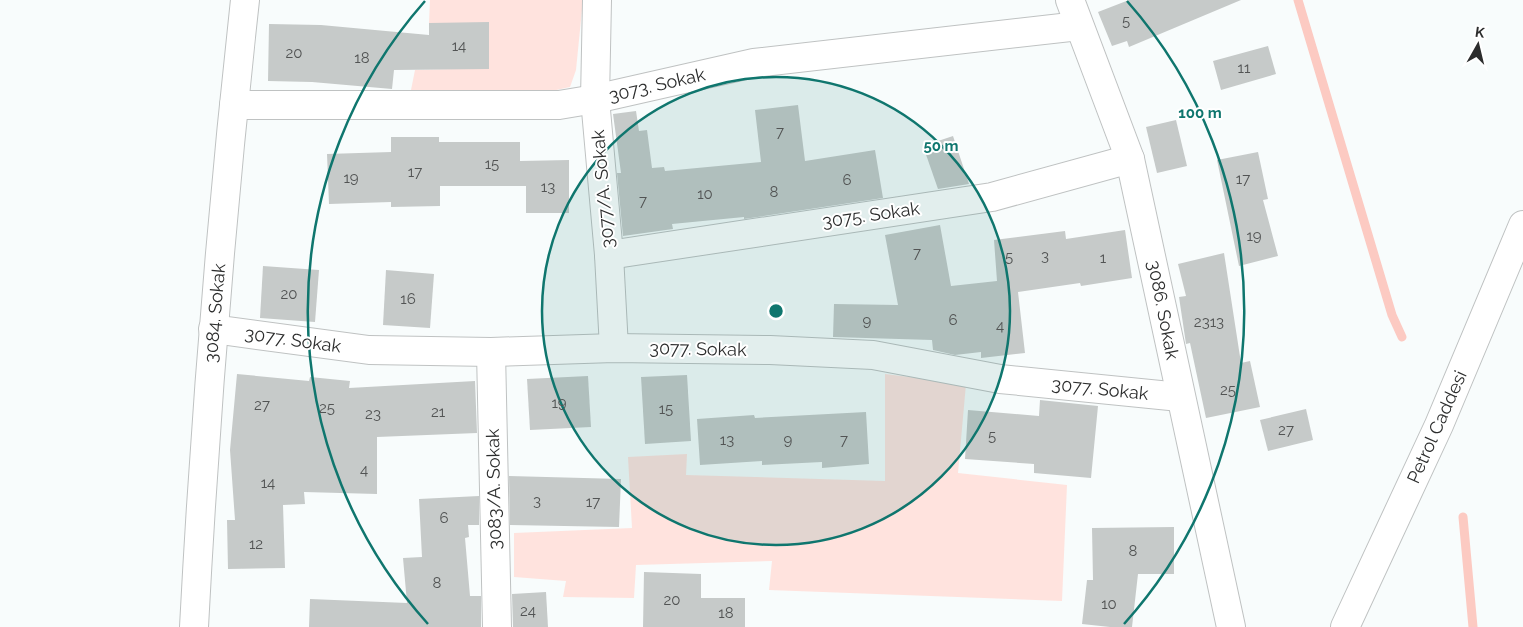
<svg xmlns="http://www.w3.org/2000/svg" width="1523" height="627" viewBox="0 0 1523 627" font-family="Raleway,sans-serif">
<rect width="100%" height="100%" fill="#f8fcfc"/>
<!-- green -->
<g fill="#ffe3de">
<polygon points="430,0 583,0 576,70 570,87 538,94 411,90 415,70 489,68 489,23 429,23"/>
<polygon points="885,374 966,384 958,473 1067,485 1062,601 769,590 772,561 636,565 634,598 563,597 566,581 514,577 514,533 632,528 628,457 687,454 686,475 885,481"/>
</g>
<g fill="none" stroke-linecap="round" stroke-linejoin="round">
<!-- stream -->
<g stroke="#fccac2" stroke-width="9">
<polyline points="1298,0 1392,315 1402,337"/>
<polyline points="1463,517 1473,627"/>
</g>
</g>
<!-- building -->
<g fill="#c6cac9">
<polygon points="1129,0 1241,0 1129,47 1127,41 1112,46 1098,12"/>
<polygon points="489,22 489,69 394,70 392,89 312,82 268,81 269,24 321,25 429,35 429,23"/>
<polygon points="1268,46 1276,74 1221,90 1213,61"/>
<polygon points="798,105 805,161 875,150 883,198 744,219 744,217 672,224 673,229 623,236 617,173 621,173 613,114 636,111 639,131 647,130 652,168 664,167 665,171 761,162 755,110"/>
<polygon points="1176,120 1187,166 1157,173 1146,127"/>
<polygon points="953,136 969,184 938,189 923,146"/>
<polygon points="391,137 439,137 439,142 520,142 520,161 569,160 569,213 526,213 526,186 440,186 440,206 391,207 391,202 329,204 327,154 391,152"/>
<polygon points="1258,152 1268,199 1263,200 1278,256 1239,266 1217,160"/>
<polygon points="940,225 951,286 997,281 994,240 1065,231 1066,239 1125,230 1132,278 1081,286 1080,283 1018,292 1025,353 981,358 981,352 955,355 933,350 932,340 833,337 834,304 898,305 885,235"/>
<polygon points="1224,253 1241,363 1250,361 1260,407 1206,418 1190,343 1186,344 1179,297 1186,296 1178,264"/>
<polygon points="263,266 319,270 315,322 260,318"/>
<polygon points="386,270 434,274 430,328 383,325"/>
<polygon points="237,374 309,381 310,377 350,381 349,388 475,381 477,433 377,437 377,494 304,492 305,504 283,505 285,568 228,569 227,520 235,520 230,450"/>
<polygon points="687,375 691,441 645,444 641,377"/>
<polygon points="588,376 591,427 530,430 527,379"/>
<polygon points="1040,400 1098,406 1091,478 1034,473 1034,464 965,459 968,410 1039,416"/>
<polygon points="1306,409 1313,440 1268,451 1260,420"/>
<polygon points="866,412 869,464 822,468 822,462 762,465 762,461 700,465 697,419 754,415 755,418"/>
<polygon points="509,476 621,479 619,527 510,525"/>
<polygon points="479,496 479,525 468,525 469,537 465,538 470,596 481,596 481,627 309,627 310,599 407,603 403,558 422,557 419,499"/>
<polygon points="1174,527 1174,574 1138,574 1132,627 1110,627 1082,624 1087,580 1093,580 1092,528"/>
<polygon points="644,572 701,574 701,598 745,598 745,627 643,627"/>
<polygon points="546,592 548,627 513,627 512,594"/>
</g>
<g fill="none" stroke-linecap="round" stroke-linejoin="round">
<defs>
<g id="minor">
<polyline points="597,0 595,99 609,255 614,348"/>
<polyline points="1070,0 1130,159 1231,627"/>
<polyline points="234,105 559,105 595,99 754,63 1079,26"/>
<polyline points="609,255 992,197 1130,159"/>
<polyline points="213,329 369,350 491,352 614,348 770,350 873,355 1000,379 1180,397"/>
<polyline points="491,352 497,627"/>
<path d="M194,627c11,-210 28,-419 51,-627"/>
</g>
<polyline id="tertiary" points="1345,627 1439,425 1523,225"/>
</defs>
<!-- minor casing -->
<use href="#minor" stroke="#bfc2c2" stroke-width="30"/>
<!-- tertiary casing -->
<use href="#tertiary" stroke="#bfc2c2" stroke-width="30"/>
<!-- minor -->
<use href="#minor" stroke="#fff" stroke-width="28"/>
<!-- tertiary -->
<use href="#tertiary" stroke="#fff" stroke-width="28"/>
</g>
<!-- distance rings -->
<circle cx="776" cy="311" r="234" fill="#0f766e" fill-opacity=".12"/>
<g fill="none" stroke="#0f766e" stroke-width="2.5">
<circle cx="776" cy="311" r="234"/>
<path d="M428 624A468 468 0 0 1 425 1M1127 1A468 468 0 0 1 1124 624"/>
</g>
<g text-anchor="middle" stroke-width="4" stroke-linejoin="round" paint-order="stroke">
<!-- number labels -->
<g font-size="15" fill="#525454">
<text x="1126" y="26">5</text>
<text x="459" y="51">14</text>
<text x="294" y="58">20</text>
<text x="362" y="63">18</text>
<text x="1244" y="73">11</text>
<text x="780" y="137">7</text>
<text x="492" y="169">15</text>
<text x="415" y="177">17</text>
<text x="351" y="183">19</text>
<text x="1243" y="184">17</text>
<text x="847" y="185">6</text>
<text x="548" y="192">13</text>
<text x="774" y="197">8</text>
<text x="705" y="199">10</text>
<text x="643" y="206">7</text>
<text x="1254" y="241">19</text>
<text x="917" y="258">7</text>
<text x="1045" y="261">3</text>
<text x="1009" y="262">5</text>
<text x="1103" y="263">1</text>
<text x="289" y="299">20</text>
<text x="408" y="304">16</text>
<text x="953" y="325">6</text>
<text x="867" y="326">9</text>
<text x="1209" y="327">2313</text>
<text x="1000" y="331">4</text>
<text x="1228" y="395">25</text>
<text x="559" y="408">19</text>
<text x="262" y="410">27</text>
<text x="327" y="413">25</text>
<text x="666" y="414">15</text>
<text x="438" y="417">21</text>
<text x="373" y="419">23</text>
<text x="1286" y="435">27</text>
<text x="992" y="441">5</text>
<text x="727" y="445">13</text>
<text x="788" y="445">9</text>
<text x="844" y="445">7</text>
<text x="364" y="475">4</text>
<text x="268" y="488">14</text>
<text x="537" y="506">3</text>
<text x="593" y="507">17</text>
<text x="444" y="523">6</text>
<text x="256" y="549">12</text>
<text x="1133" y="556">8</text>
<text x="437" y="588">8</text>
<text x="672" y="605">20</text>
<text x="1109" y="609">10</text>
<text x="528" y="616">24</text>
<text x="726" y="618">18</text>
</g>
<!-- street labels -->
<g font-size="18" fill="#2c2d2d" stroke="#fff">
<text transform="translate(657 85) rotate(-13)" y="6">3073. Sokak</text>
<text transform="translate(603 189) rotate(-95)" y="6">3077/A. Sokak</text>
<text transform="translate(871 215) rotate(-8)" y="6">3075. Sokak</text>
<text transform="translate(1163 310) rotate(79)" y="6">3086. Sokak</text>
<text transform="translate(215 313) rotate(-85)" y="6">3084. Sokak</text>
<text transform="translate(293 340) rotate(8)" y="6">3077. Sokak</text>
<text transform="translate(698 349) rotate(1)" y="6">3077. Sokak</text>
<text transform="translate(1100 389) rotate(6)" y="6">3077. Sokak</text>
<text transform="translate(1437 427) rotate(-66)" y="6">Petrol Caddesi</text>
<text transform="translate(494 489) rotate(-91)" y="6">3083/A. Sokak</text>
</g>
</g>
<circle cx="776" cy="311" r="8" fill="#0f766e" stroke="#fff" stroke-width="2.5"/>
<g font-size="15" text-anchor="middle" font-weight="bold" fill="#0f766e" stroke="#fff" stroke-width="4" stroke-linejoin="round" paint-order="stroke">
<text x="1200" y="118">100 m</text>
<text x="941" y="151">50 m</text>
</g>
<!-- north arrow -->
<g transform="translate(1478 45) rotate(8)" stroke="#ffffff" stroke-width="4" paint-order="stroke">
<path d="M0-4L9 19L0 12L-9 19Z" fill="#2c2d2d"/>
<text y="-8" font-size="14" font-weight="bold" text-anchor="middle" fill="#2c2d2d">K</text>
</g>
</svg>
